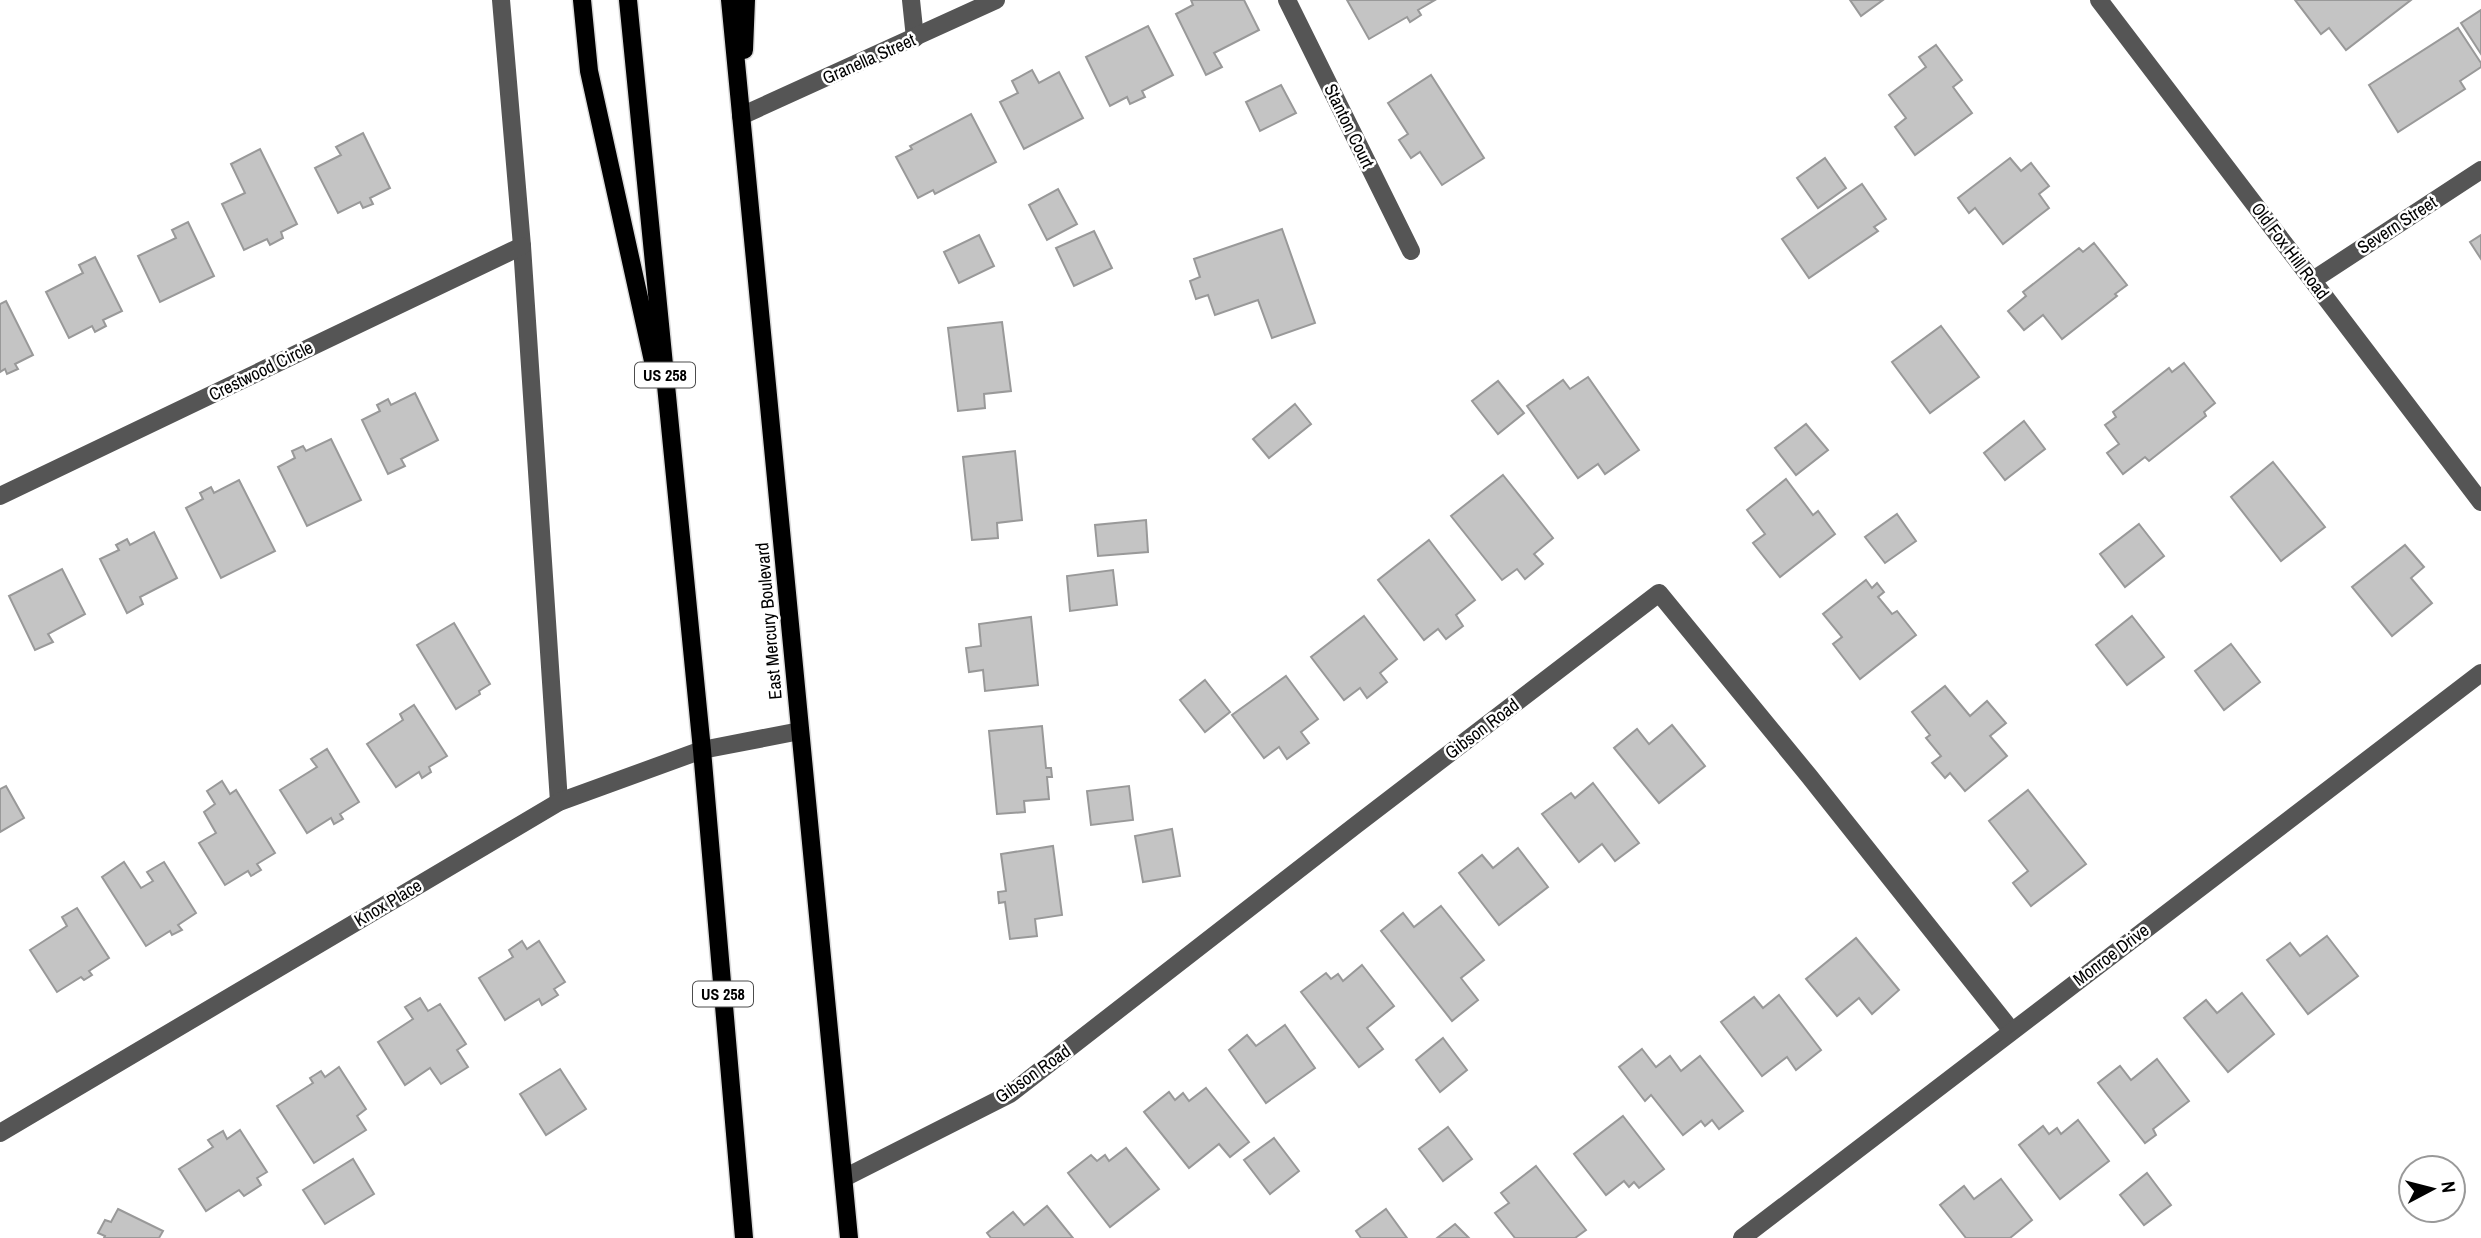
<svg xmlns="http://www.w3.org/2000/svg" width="2481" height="1238" viewBox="0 0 2481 1238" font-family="'Archivo Narrow',sans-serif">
<rect width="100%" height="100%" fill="#fff"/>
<!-- building -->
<g fill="#c4c4c4" stroke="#999" stroke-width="2">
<polygon points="1191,0 1244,0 1259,30 1214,53 1222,67 1206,75 1176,14 1193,5"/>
<polygon points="1347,0 1435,0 1418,10 1421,15 1410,22 1407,17 1369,39"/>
<polygon points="1850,0 1883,0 1861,16"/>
<polygon points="2295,0 2411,0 2346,50 2329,28 2321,34"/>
<polygon points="2481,10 2481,54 2461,23"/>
<polygon points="1148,26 1173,75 1142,91 1145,97 1130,104 1127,97 1110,106 1086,57"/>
<polygon points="2458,28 2481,63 2481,67 2460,81 2465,89 2398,132 2369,85"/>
<polygon points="1936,45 1962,80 1953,87 1972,113 1915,155 1895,127 1906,118 1889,95 1926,67 1919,57"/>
<polygon points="1032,70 1039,83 1059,72 1083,118 1024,149 1000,102 1018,93 1012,81"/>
<polygon points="1431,75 1484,158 1442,185 1420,152 1411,158 1399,140 1408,134 1388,103"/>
<polygon points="1281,85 1296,113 1260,131 1246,102"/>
<polygon points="971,114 996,162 935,194 933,190 918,198 896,157 912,149 910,146"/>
<polygon points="363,133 390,188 370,198 373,204 363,208 360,202 338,213 315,168 341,155 336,147"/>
<polygon points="260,149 297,224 281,232 283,238 270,245 267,239 244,250 222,204 245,193 231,164"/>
<polygon points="1825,158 1846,188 1818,208 1797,178"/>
<polygon points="2010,158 2021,171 2031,163 2049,186 2039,194 2049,208 2003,244 1975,208 1969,213 1958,198"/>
<polygon points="1862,184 1886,219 1874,227 1878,231 1809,278 1782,239"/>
<polygon points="1058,189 1077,224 1047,240 1029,205"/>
<polygon points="188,222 214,276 160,302 138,256 176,238 172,230"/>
<polygon points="1282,229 1315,323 1272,338 1258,300 1215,315 1208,295 1196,299 1190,281 1200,277 1194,259"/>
<polygon points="1094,231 1112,268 1074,286 1056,248"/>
<polygon points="979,235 994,266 959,283 944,252"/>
<polygon points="2481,235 2481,259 2470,242"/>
<polygon points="2094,243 2127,285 2115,294 2117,296 2062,339 2043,315 2024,330 2008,311 2026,296 2023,292 2079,248 2083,252"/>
<polygon points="95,257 122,311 103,320 106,326 95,332 92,326 69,338 46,292 83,273 79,265"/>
<polygon points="6,301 33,355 15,364 18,369 7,374 5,369 0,372 0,304"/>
<polygon points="1002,322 1011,391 984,394 985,408 958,411 948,328"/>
<polygon points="1941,326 1979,377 1930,413 1892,362"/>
<polygon points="2184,363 2215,403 2204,412 2206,416 2149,461 2145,457 2123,474 2107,453 2119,444 2105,425 2116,417 2113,412 2169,368 2172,372"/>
<polygon points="1588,377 1639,450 1605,474 1598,464 1578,478 1527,406 1563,380 1570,389"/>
<polygon points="1498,381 1524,413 1498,434 1472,401"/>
<polygon points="415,393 438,440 401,459 405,466 388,474 362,420 380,411 377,405 388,399 391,405"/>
<polygon points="1295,404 1311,424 1269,458 1253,439"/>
<polygon points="2024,421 2045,449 2005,480 1984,453"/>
<polygon points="1806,424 1828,450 1796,475 1775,448"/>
<polygon points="331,439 361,500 307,526 278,467 295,458 292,451 303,446 306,451"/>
<polygon points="1015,451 1022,520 997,523 998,538 972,540 963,457"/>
<polygon points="2273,462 2325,527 2281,561 2231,497"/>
<polygon points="1503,475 1553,538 1534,554 1543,564 1525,579 1517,569 1502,580 1451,516"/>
<polygon points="1786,479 1813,515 1818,511 1835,534 1780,577 1753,543 1765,534 1747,510"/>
<polygon points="239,480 275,551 221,578 186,508 203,499 200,493 211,487 214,493"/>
<polygon points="1897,514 1916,541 1885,563 1865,537"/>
<polygon points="1146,520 1148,552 1098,556 1095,525"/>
<polygon points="2139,524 2164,556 2125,587 2100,554"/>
<polygon points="154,532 177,578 140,597 143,604 127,613 100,559 119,550 116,545 127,539 130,545"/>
<polygon points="1429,540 1475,600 1456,615 1463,626 1446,639 1438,629 1424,640 1378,580"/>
<polygon points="2405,545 2424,567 2411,578 2432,603 2392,636 2352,587"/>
<polygon points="62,569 85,614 48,634 53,642 35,650 9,596"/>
<polygon points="1113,570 1117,605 1070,611 1067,576"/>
<polygon points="1866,580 1872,588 1877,583 1884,592 1878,597 1892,614 1897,611 1916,635 1860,679 1833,644 1842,637 1823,614"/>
<polygon points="1364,616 1397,659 1380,673 1387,682 1367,698 1360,688 1344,700 1311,657"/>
<polygon points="2132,616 2164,657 2127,685 2096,645"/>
<polygon points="1031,617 1038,685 985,691 983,670 969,672 966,648 981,646 979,624"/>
<polygon points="454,623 490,684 479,691 480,694 456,709 417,645"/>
<polygon points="2231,644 2260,682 2224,710 2195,671"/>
<polygon points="1286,676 1318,719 1301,732 1309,743 1287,759 1279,747 1264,758 1232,715"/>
<polygon points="1205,680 1230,712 1205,732 1180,700"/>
<polygon points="1945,686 1970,716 1987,701 2006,723 1990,736 2007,756 1965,791 1950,773 1945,778 1932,763 1941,756 1926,738 1930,735 1912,712"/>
<polygon points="414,705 447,756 429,767 431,772 422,778 419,772 396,787 367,744 403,720 400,714"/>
<polygon points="1672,725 1705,766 1659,803 1614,748 1637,729 1649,744"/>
<polygon points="1042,726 1046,768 1051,768 1052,777 1047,777 1049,799 1024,801 1025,812 997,814 989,731"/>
<polygon points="327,749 359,802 340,814 343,819 334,824 331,818 307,833 280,790 317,767 311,759"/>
<polygon points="222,781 230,794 236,790 275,853 257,864 261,870 251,876 248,871 225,885 199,843 216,833 204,812 215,804 207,791"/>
<polygon points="1593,783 1639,843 1615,861 1602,844 1579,862 1542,814 1571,793 1575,798"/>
<polygon points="6,786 24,818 0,832 0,789"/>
<polygon points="1129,786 1133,820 1091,825 1087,791"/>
<polygon points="2028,790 2086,864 2031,906 2013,883 2028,871 1989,821"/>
<polygon points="1172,829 1180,876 1143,882 1135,836"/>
<polygon points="1053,846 1062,915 1035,919 1037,936 1010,939 1005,902 999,903 998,892 1006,891 1001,854"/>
<polygon points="1518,848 1548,887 1499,925 1459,873 1482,855 1493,868"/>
<polygon points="124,862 141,888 153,881 147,872 164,862 196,913 178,925 182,930 172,935 170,931 146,946 102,877"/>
<polygon points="1441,906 1484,960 1461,978 1478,1000 1452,1021 1381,931 1403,913 1414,927"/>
<polygon points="77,908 109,958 89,971 92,975 84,980 81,977 57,992 30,950 67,926 62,917"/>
<polygon points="2327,936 2358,976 2308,1014 2267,960 2290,943 2300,956"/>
<polygon points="1856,938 1899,990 1872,1014 1859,998 1837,1016 1806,979"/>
<polygon points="522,941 527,949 539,941 565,982 554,989 558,995 542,1005 539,999 505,1020 479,978 513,957 509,950"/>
<polygon points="1362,965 1394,1006 1367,1028 1383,1049 1359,1067 1301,992 1326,973 1331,979 1338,974 1343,981"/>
<polygon points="2242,993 2274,1034 2228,1072 2184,1018 2206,1000 2217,1013"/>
<polygon points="1779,995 1821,1050 1796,1070 1787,1057 1762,1076 1721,1022 1754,997 1763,1008"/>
<polygon points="420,998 428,1011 440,1004 466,1044 457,1050 468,1067 441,1084 430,1068 405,1085 378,1042 413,1019 405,1007"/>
<polygon points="1285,1025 1315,1068 1266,1103 1229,1050 1247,1035 1256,1046"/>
<polygon points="1443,1038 1467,1070 1440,1092 1416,1060"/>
<polygon points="1642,1049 1656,1067 1670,1056 1681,1071 1700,1056 1743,1111 1719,1129 1712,1120 1705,1126 1701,1121 1683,1135 1651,1095 1645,1101 1619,1067"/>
<polygon points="2157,1059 2189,1101 2153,1129 2156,1135 2145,1143 2098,1083 2120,1066 2131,1080"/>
<polygon points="339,1067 366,1109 357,1116 366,1130 314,1163 277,1106 313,1083 310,1078 321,1071 325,1077"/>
<polygon points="560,1069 586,1109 546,1135 520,1094"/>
<polygon points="1206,1088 1249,1142 1230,1157 1219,1144 1189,1168 1144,1112 1169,1092 1175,1100 1183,1093 1189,1101"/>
<polygon points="1623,1116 1664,1169 1639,1188 1634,1182 1629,1187 1624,1181 1606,1195 1574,1154"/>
<polygon points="2078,1120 2109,1161 2060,1199 2019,1145 2043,1126 2049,1134 2057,1128 2061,1134"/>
<polygon points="1448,1127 1472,1159 1443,1181 1419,1149"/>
<polygon points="240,1130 267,1172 257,1178 261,1185 244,1196 239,1190 206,1211 179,1169 213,1147 208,1140 223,1131 227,1139"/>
<polygon points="1274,1138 1299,1171 1270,1194 1244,1160"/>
<polygon points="1126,1148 1159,1189 1110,1227 1068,1173 1091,1155 1097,1161 1105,1155 1109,1161"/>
<polygon points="353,1159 374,1194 325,1224 303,1190"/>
<polygon points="1536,1166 1586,1230 1575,1238 1515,1238 1495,1213 1509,1203 1501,1193"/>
<polygon points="2147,1173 2171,1205 2144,1225 2120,1195"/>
<polygon points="2001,1179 2032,1220 2010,1238 1966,1238 1940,1205 1964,1186 1974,1199"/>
<polygon points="1047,1206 1073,1238 991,1238 987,1233 1013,1212 1024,1225"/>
<polygon points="118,1209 163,1231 159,1238 104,1238 105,1236 98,1233 105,1220 111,1222"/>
<polygon points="1386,1209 1407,1238 1361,1238 1356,1231"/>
<polygon points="1455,1224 1469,1238 1437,1238"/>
</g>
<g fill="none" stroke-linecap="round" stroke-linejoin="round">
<defs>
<g id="major">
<polyline points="582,0 589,71 655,370"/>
<polyline points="628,0 702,750 744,1238"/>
<polyline points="730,0 849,1238"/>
<polyline points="744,50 746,0"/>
</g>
</defs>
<!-- major casing -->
<use href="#major" stroke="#dbdbdb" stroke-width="21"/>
<!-- minor -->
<g stroke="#555" stroke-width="18">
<polyline points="501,0 522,246 559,802"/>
<polyline points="911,0 915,38"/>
<polyline points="1287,0 1411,251"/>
<polyline points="2099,0 2481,502"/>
<polyline points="741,116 996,0"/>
<polyline points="2313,280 2481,170"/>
<polyline points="0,496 522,246"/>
<polyline points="0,1133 559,802 702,750 800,731"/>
<polyline points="844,1178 1010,1094 1356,825 1659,593 1809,776 2011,1030"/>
<polyline points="1742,1238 2481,673"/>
</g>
<!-- major -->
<use href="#major" stroke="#000" stroke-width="18"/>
</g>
<g text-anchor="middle" stroke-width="5" stroke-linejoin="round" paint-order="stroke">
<!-- shield labels -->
<g fill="#fff" stroke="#4c4c4c" stroke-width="2">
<rect x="635" y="362.5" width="60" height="25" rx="5"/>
<rect x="693" y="981.5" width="60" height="25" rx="5"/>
</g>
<g font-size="16" font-weight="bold" fill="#000">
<text x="665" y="381">US 258</text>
<text x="723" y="1000">US 258</text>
</g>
<!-- street labels -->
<g font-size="18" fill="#000" stroke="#fff">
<text transform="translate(869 59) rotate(-24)" y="6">Granella Street</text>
<text transform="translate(1349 126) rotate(64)" y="6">Stanton Court</text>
<text transform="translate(2397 225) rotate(-33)" y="6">Severn Street</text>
<text transform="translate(2290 251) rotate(53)" y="6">Old Fox Hill Road</text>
<text transform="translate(261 371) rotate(-26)" y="6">Crestwood Circle</text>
<text transform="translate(769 621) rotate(-95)" y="6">East Mercury Boulevard</text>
<text transform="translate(1482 729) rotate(-37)" y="6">Gibson Road</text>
<text transform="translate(388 903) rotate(-31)" y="6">Knox Place</text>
<text transform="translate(2111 955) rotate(-37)" y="6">Monroe Drive</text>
<text transform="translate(1033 1074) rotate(-35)" y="6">Gibson Road</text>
</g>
</g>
<!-- north arrow -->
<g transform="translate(2432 1189) rotate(83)"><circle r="33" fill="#ffffff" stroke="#999999" stroke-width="2"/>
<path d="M0-5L12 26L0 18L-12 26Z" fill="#000000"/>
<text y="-10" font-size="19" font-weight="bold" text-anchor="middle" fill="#000000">N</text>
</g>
</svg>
